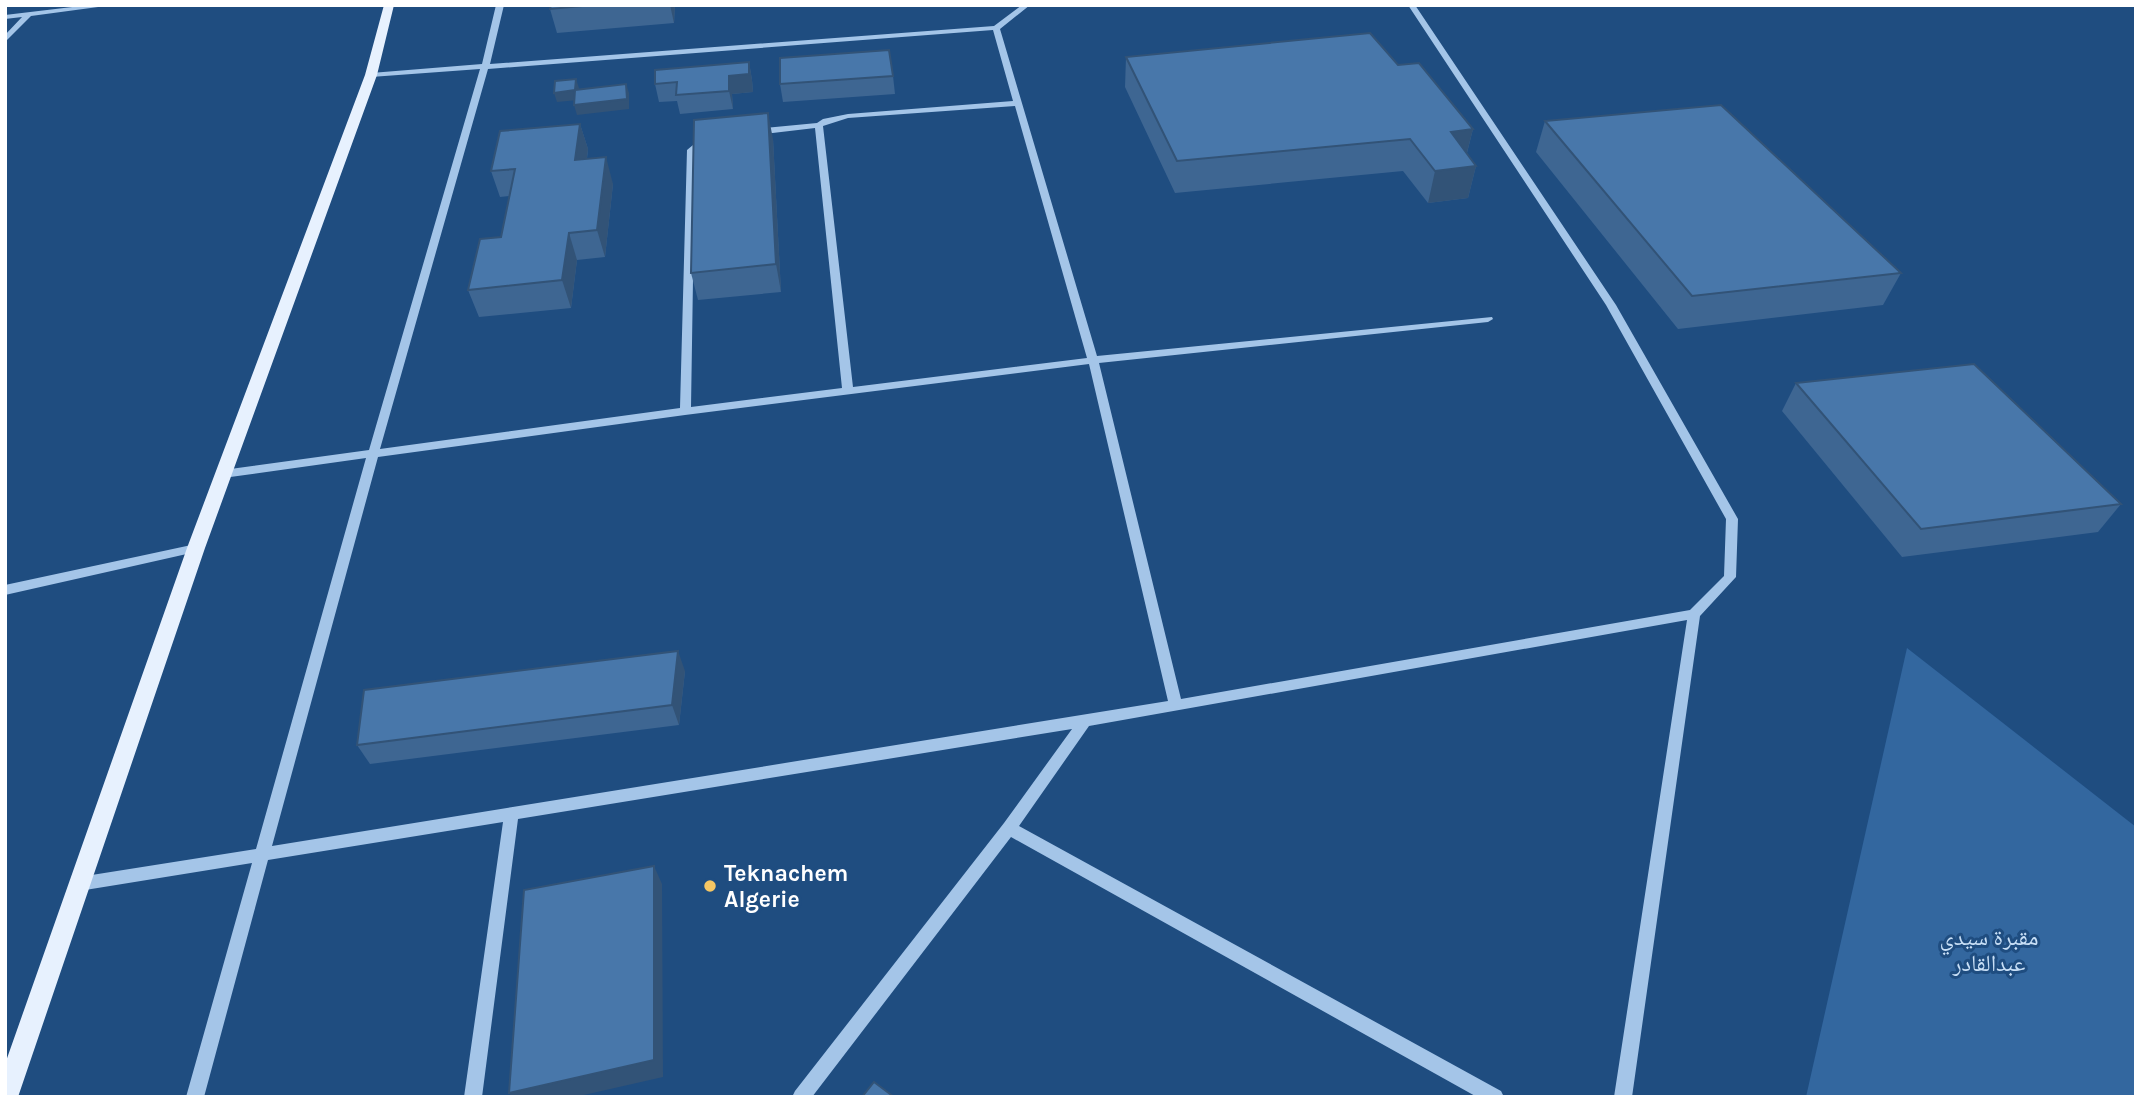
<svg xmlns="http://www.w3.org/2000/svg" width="2141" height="1102" viewBox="0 0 2141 1102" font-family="Karla,'Noto Naskh Arabic',sans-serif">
<rect width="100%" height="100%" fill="#1f4d80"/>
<!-- green -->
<polygon fill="#33679f" points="1907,648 2136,827 2136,1097 1806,1097"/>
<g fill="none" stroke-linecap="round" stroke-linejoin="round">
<!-- minor -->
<g fill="#a4c5e8" fill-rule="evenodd">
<polygon points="89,5 113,5 31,16 5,42 5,35 22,17 5,19 5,15"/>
<path d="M496,5h8l-14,59 504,-38 28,-21h8l-30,24 97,327 395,-39 1,2 -5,3 -389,41 82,336 509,-89 34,-34 2,-57 -120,-214 -198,-300h7l201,300 122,214 -2,58 -36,39 -68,481h-18l73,-477 -598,106 -70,100 482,265 3,6h-27l-466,-260 -199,260h-20l3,-6 209,-268 68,-94 -554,90 -36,278h-18l39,-275 -235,38 -64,237h-18l66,-234 -173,28 -5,-2 -3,-5 3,-5 5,-2 177,-28 110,-391 -143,20 -6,-4 6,-4 146,-20 111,-381 -109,8 -4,-2 4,-2 111,-9zM993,30l20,71 -165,13 -25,5 -6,4 -62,6 -4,3 4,3 60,-7 27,260 -151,19 4,-256 14,-13 -4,-3 -18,15 -7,258 -300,41 108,-380zM1015,106l72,252 -234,29 -30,-261 25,-8zM1089,364l79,337 -896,145 106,-389 307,-42z"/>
<polygon points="196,544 200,545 202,548 200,551 5,595 5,585"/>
</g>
<!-- major -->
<polygon fill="#e7f1fe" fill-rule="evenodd" points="384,5 394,5 377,75 205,548 18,1097 5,1097 5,1064 187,548 365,75"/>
</g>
<!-- wall -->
<g fill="#3e6692">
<polygon points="551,5 675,5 674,23 557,33 550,9"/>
<polygon points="1126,57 1473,129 1467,153 1476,166 1468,198 1428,203 1403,171 1175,193 1125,87"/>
<polygon points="749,62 752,80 753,92 732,94 733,109 680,114 677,101 659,102 655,84"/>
<polygon points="893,76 895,94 783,102 780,84"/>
<polygon points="1545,121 1901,273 1883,305 1678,329 1536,152"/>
<polygon points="580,124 588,149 587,159 613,184 605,257 577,260 571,308 479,317 468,290 501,237 509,196 500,197 491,171"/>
<polygon points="773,139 781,292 698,300 691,273"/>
<polygon points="1796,383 2121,504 2098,532 1902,557 1782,411"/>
<polygon points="685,671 679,725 370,764 357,745"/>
</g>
<!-- shaded-wall -->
<g fill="#325377">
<polygon points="670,5 675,5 674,23"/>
<polygon points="749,62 752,80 753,92 732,94 733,109 729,91 729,76"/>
<polygon points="576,79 579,88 578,100 557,102 554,93"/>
<polygon points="626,84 629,93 629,109 577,115 574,105"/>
<polygon points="768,113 773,139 781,292 776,264"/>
<polygon points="580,124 588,149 583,186 575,160"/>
<polygon points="1473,129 1465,160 1451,132"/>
<polygon points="606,157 613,184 605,257 597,230"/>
<polygon points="1476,166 1468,198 1428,203 1435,171"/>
<polygon points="569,233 577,260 571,308 562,280"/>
<polygon points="678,651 685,671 679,725 672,705"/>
<polygon points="654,866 662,884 663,1077 575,1097 512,1097 509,1093"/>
</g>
<!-- building -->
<g fill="#4877aa" stroke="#325377" stroke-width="2">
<polygon points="551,5 594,5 550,9"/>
<polygon points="1370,33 1398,65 1419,63 1473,129 1451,132 1476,166 1435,171 1410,139 1177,161 1126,57"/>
<polygon points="889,50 893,76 780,84 780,58"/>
<polygon points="749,62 749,74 729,76 729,91 676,95 677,82 655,84 655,70"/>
<polygon points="576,79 575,90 554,93 555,81"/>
<polygon points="626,84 627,99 574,105 575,90"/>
<polygon points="1721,105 1901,273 1692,296 1545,121"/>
<polygon points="768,113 776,264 691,273 694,120"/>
<polygon points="580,124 575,160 606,157 597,230 569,233 562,280 468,290 480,239 501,237 515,169 491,171 500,131"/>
<polygon points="1974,364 2121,504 1921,529 1796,383"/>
<polygon points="678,651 672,705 357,745 364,690"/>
<polygon points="654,866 654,1060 509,1093 524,890"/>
<polygon points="874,1082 894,1097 862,1097"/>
</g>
<!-- markers -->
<circle fill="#f6c764" stroke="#1f4d80" stroke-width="2.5" cx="710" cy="886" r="7"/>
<g text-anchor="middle" stroke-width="6" stroke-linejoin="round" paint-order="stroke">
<!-- near-poi labels -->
<g font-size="23" font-weight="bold" fill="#fff" stroke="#1f4d80" text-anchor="start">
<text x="724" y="881">Teknachem<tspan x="724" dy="26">Algerie</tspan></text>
</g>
<!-- near-park labels -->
<g font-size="23" fill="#c8dff6" stroke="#1f4d80">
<text x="1989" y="945">مقبرة سيدي<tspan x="1989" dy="26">عبدالقادر</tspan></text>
</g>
</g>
<!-- border -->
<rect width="2141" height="1102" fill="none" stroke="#ffffff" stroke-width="14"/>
</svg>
